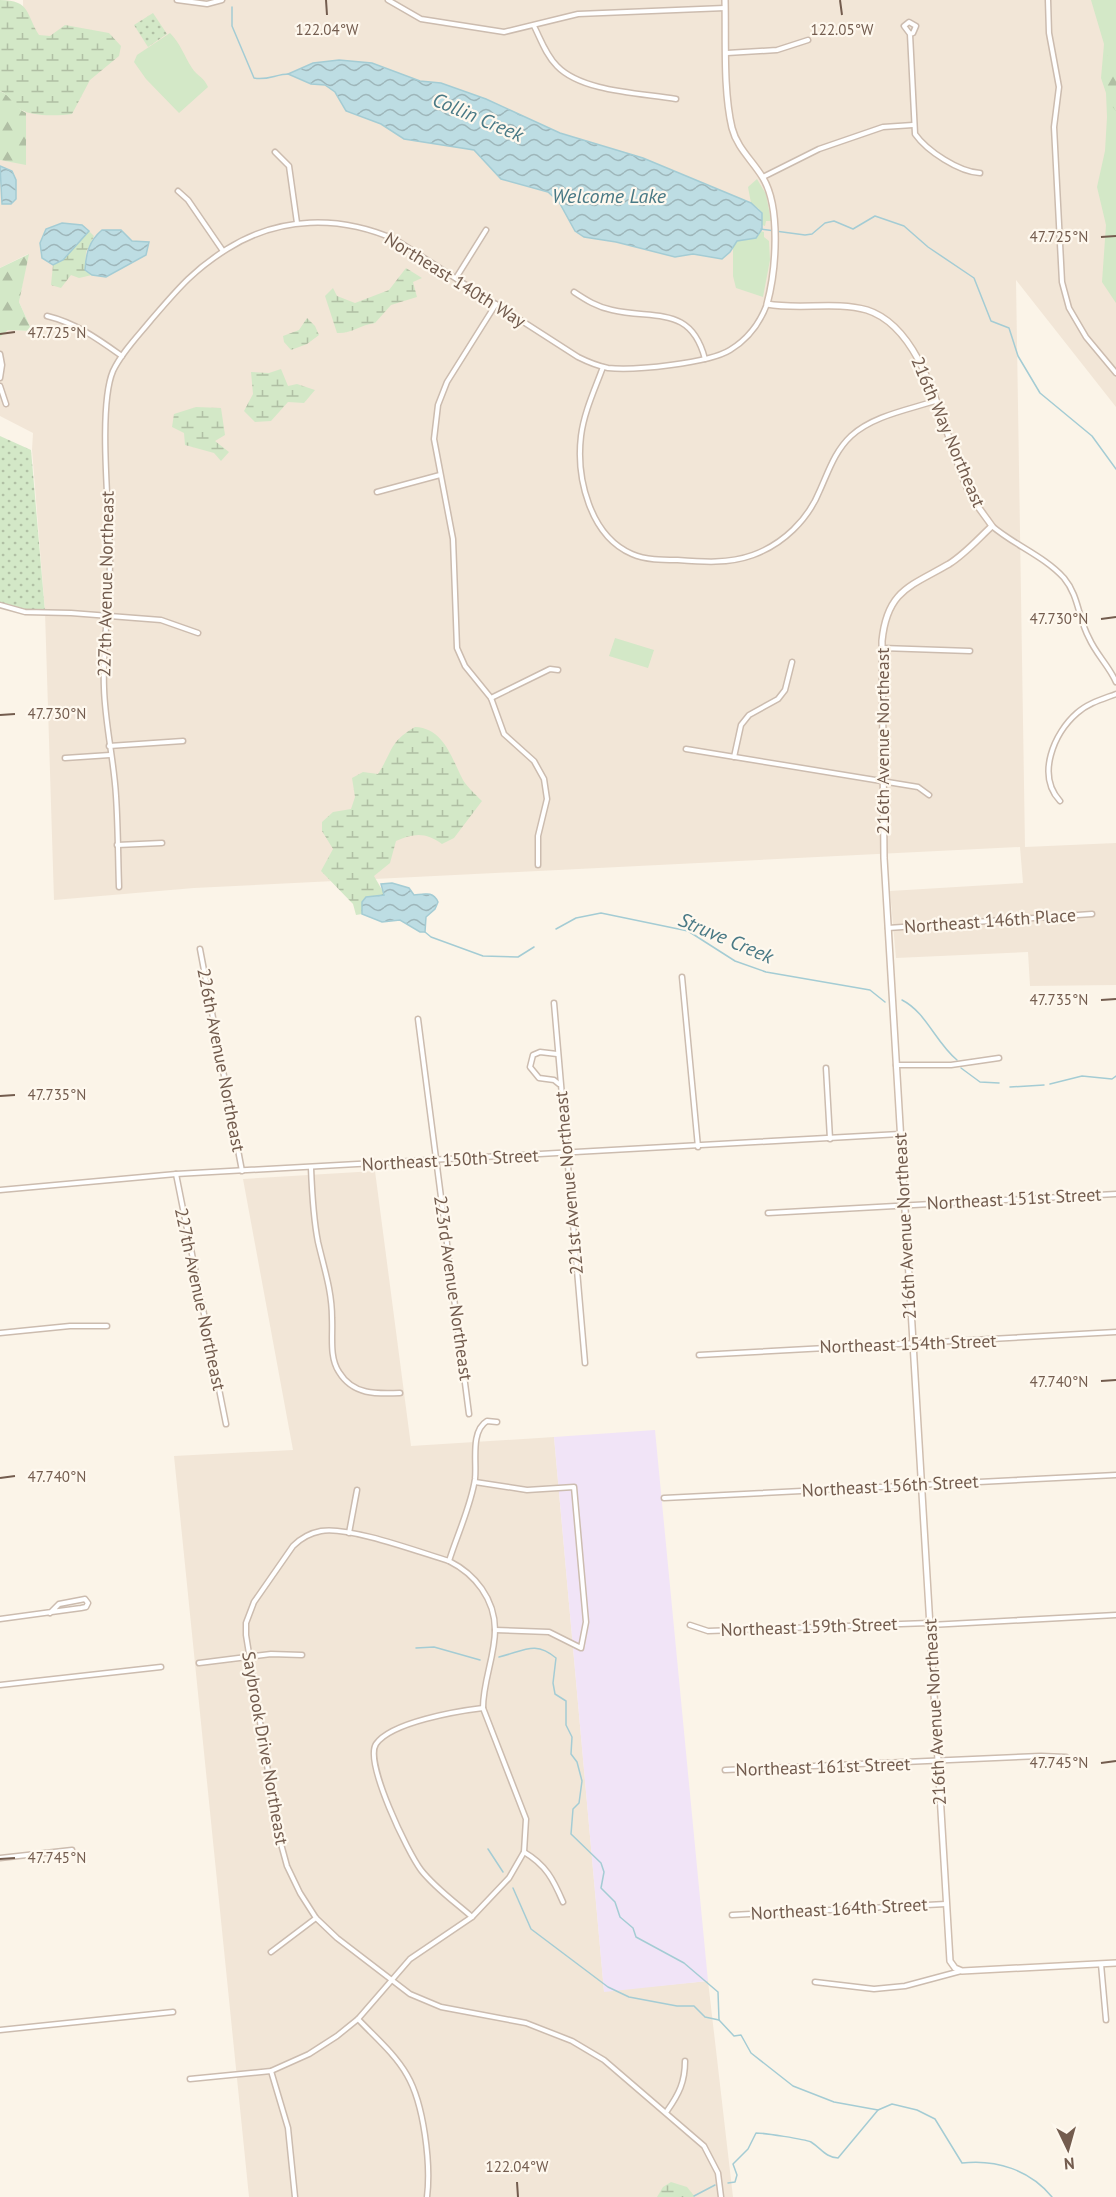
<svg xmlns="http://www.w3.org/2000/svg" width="1116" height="2197" viewBox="0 0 1116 2197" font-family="'PT Sans',sans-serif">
<defs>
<pattern id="forest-firs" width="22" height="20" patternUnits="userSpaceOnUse" patternTransform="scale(1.5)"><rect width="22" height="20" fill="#d3e8c7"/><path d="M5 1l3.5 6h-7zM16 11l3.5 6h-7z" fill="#b0bfa4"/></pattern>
<pattern id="wetland-marsh" width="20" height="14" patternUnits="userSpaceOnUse" patternTransform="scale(1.5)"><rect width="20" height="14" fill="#d3e8c7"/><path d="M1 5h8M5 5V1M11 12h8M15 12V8" fill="none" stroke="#b0bfa4"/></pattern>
<pattern id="park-dots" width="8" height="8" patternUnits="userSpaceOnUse" patternTransform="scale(1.5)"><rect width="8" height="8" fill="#d3e8c7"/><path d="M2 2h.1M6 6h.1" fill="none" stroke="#b0bfa4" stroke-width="1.8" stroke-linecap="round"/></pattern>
<pattern id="water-waves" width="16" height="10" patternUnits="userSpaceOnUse" patternTransform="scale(1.5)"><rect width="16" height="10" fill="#bddde3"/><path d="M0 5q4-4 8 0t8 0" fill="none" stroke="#9eb6ba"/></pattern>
</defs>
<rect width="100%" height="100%" fill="#fbf4e8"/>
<!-- residential -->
<g fill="#f2e6d7">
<polygon points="23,0 1116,0 1116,407 1016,280 1025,847 1116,843 1116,985 1030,986 1028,952 896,958 890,891 1023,883 1020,847 194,888 54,900 45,612 32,450 33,433 0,416 0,337 8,330 32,331 19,302 28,254 0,268 0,160 26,164"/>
<polygon points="375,1171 411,1446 554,1437 604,1991 708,1981 733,2197 249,2197 174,1456 293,1450 243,1179"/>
</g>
<!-- education -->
<polygon fill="#f1e4f7" points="655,1430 708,1981 604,1992 554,1437"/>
<!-- grass -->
<g fill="#d3e8c7">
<polygon points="1091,0 1116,0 1116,303 1102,282 1106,225 1097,187 1105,151 1107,117 1106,93 1101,78 1104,44"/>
<path d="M170,33c11,11 14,23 22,35 5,8 12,9 16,19l-29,26 -33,-34 -12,-17 3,-7z"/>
<polygon points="757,179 766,194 771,221 766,221 765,226 762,225 759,209 751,203 748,187"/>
<polygon points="760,231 764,232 764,237 769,241 770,260 763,297 736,288 733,276 733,245 737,241 756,238"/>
<polygon points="615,638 654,650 648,668 609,656"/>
</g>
<!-- forest -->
<g fill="url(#forest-firs)">
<polygon points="1107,53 1116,79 1116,111 1107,100 1108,94 1102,79 1104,55"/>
<path d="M0,91c11,4 15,17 26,22v52l-26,-5z"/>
<polygon points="29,254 19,302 32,331 8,330 0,337 0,268"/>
</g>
<!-- wetland -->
<g fill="url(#wetland-marsh)">
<path d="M0,0c31,0 26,15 39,35l11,1 15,-11 44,8 12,13 -2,10 -29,24 -18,34c-14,2 -45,3 -55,-7 -6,-6 -9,-13 -17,-16z"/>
<polygon points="89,231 94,236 86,252 85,269 92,275 79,278 71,275 61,288 51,285 53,265 63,260"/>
<path d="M406,268l16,10 -9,4 4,15 -26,8 -16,18c-15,2 -24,11 -38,10l-12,-37 8,-8 4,8 18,7 34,-13z"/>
<polygon points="307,318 315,326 319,335 307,344 291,350 284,342 283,336 299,330"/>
<polygon points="281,369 288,386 297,384 315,390 304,403 288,402 271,421 255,422 244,411 253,394 251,372 269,373"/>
<polygon points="196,407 221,408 225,435 215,441 229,452 221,461 214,453 185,445 184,433 172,427 174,414"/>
<path d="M415,727c29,1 37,32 48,53 5,8 13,15 19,21l-28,37 -12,6c-16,-12 -28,-11 -46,-3l-6,22 -16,13 11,19 -23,7v12l-6,1 -3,-11 -32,-33 12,-22 -11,-18v-9l11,-10 18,-3 4,-12 -3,-19 11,-6 15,2c15,-23 11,-32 37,-47z"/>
<polygon points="671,2182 687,2187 695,2197 657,2197 663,2187"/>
</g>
<!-- park -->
<g fill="url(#park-dots)">
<polygon points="153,13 167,34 148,47 134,25"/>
<polygon points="0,436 31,450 45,612 25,612 0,605"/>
</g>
<!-- water -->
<g fill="url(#water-waves)" stroke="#a4ccd4" stroke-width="1.5">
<polygon points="339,60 372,63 420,81 441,83 486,99 560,133 643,158 751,203 762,213 762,229 756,238 737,241 730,252 722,259 693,254 675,257 616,242 584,237 575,231 559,202 548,192 501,179 474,150 404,139 381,124 346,111 335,92 325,85 311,84 288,74 313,63"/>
<polygon points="0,166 12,171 16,180 16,199 11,204 2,204"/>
<polygon points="62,223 82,225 89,231 63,260 53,265 42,258 40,243 46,229"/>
<path d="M102,230h19l11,11 17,1 -3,13 -40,22 -14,-2 -7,-5c1,-17 4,-29 17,-40z"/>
<path d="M392,883l17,5 5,7c11,-1 19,-4 24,7l-3,7 -9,8 -1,15h-5l-20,-12 -18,2 -20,-8v-12l4,-5 18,-2 -3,-11z"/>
</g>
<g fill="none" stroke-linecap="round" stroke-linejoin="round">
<!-- stream -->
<g stroke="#a4ccd4" stroke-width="1.5">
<path d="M232,7v19l22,52c13,3 22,-4 35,-4"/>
<polyline points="761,229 805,235 812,234 825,223 834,221 853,229 875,216 904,226 928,247 974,278 991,321 1009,328 1018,356 1040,393 1092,436 1116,469"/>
<polyline points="556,929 576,918 601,913 688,931 735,961 766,972 870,990 885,1002"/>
<polyline points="425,932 431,937 483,956 518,957 534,947"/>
<path d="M902,1000c24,12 34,43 55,60"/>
<polyline points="961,1068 980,1082 999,1083"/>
<polyline points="1050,1084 1082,1076 1112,1079 1116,1076"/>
<polyline points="1010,1087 1044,1085"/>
<polyline points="416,1648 434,1647 480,1660"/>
<path d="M499,1657c25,-6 36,-17 57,1l-3,25 2,11 11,7v24l6,12 -1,17 6,8 5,19 -3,22 -6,6 -2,25 30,29 3,9 -3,16 14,14 5,15 13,11 3,9 48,26 34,29 1,28 15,16 7,-1 10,18 42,33 41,16 44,8 14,-6 25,6 18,9 27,44c34,-4 68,7 90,34"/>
<polyline points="488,1849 503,1872"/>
<polyline points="513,1888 531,1929 608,1987 629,1997 677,2006 694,2006 705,2017 719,2020"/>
<path d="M728,2183l7,-1 2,-7 -4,-11 15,-15 8,-16c8,0 48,6 55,9 11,7 14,15 27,16l40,-48"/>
<polyline points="694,2196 715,2185"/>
</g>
<defs>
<g id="street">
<polyline points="177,0 207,4 222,0"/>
<polyline points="388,0 421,19 504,32 578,14 725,8"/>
<polyline points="1048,0 1049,33 1059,87 1054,127 1062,282 1069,308 1086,337 1116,373"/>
<path d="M534,26c7,14 12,29 23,40 25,26 84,27 119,33"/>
<path d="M910,34l-6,-8 5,-4 7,4 -3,7 -3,1 5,100c12,17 44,38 65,39"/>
<polyline points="727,53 777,50 808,40"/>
<polyline points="275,152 289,166 297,223"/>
<polyline points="763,177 819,149 883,127 913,125"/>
<polyline points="178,191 188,200 223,251"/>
<polyline points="456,278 486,230"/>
<path d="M574,292c12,8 23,15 38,18 43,10 79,-5 93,49"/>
<polyline points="496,304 447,382 438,405 434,439 453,539 457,648 465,666 491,698 504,734 534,761 544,779 547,799 538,836 538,865"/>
<path d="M47,316c29,7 51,23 75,40"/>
<polyline points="0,354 2,365 0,378"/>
<path d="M603,367c-8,22 -19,45 -22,69 -5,42 9,100 51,118 14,6 30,6 45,6 26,2 51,4 76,-5 30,-11 55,-35 67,-65 9,-20 15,-39 31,-54 22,-20 56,-26 84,-35"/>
<polyline points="0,386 6,404"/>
<polyline points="377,492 440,475"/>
<path d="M992,526c22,19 52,30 72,52 15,18 14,40 25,60 7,16 20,28 27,44"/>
<polyline points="0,605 25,612 71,613 161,620 198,633"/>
<polyline points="882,648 970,651"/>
<polyline points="491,698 550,669 558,670"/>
<polyline points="109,746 183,741"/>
<polyline points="686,749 918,787 929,795"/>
<polyline points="734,757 741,725 749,715 778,699 785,690 792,662"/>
<polyline points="65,758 110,755"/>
<path d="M1060,801c-24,-26 -6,-68 17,-88 11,-10 26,-14 39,-19"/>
<polyline points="117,845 162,843"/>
<path d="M119,887c-1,-30 -1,-61 -3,-91 -2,-36 -11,-72 -12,-108 -2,-46 7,-91 6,-136 -1,-43 -12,-146 3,-181 9,-19 25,-35 38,-51 26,-30 41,-49 76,-71 52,-33 113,-34 169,-9l182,117c10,5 20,9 30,11 26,3 101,-5 122,-18 18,-11 30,-27 37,-46"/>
<polyline points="888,928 1092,914"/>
<polyline points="200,949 242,1171"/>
<polyline points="682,977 698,1147"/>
<polyline points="554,1003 585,1363"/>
<polyline points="418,1019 469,1414"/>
<polyline points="557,1054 540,1052 533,1055 530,1067 539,1078 554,1080 559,1084"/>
<polyline points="896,1065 951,1065 999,1058"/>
<polyline points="826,1068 830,1139"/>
<path d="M311,1168c1,25 2,49 7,74 6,26 14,49 14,76 1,18 -3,39 7,54 14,23 37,22 61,21"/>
<polyline points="176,1174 226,1424"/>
<polyline points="0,1190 176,1174 900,1134"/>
<polyline points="768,1213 1116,1194"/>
<polyline points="0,1333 70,1326 107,1326"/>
<polyline points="699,1355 1116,1332"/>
<polyline points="475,1482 527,1490 574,1487 586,1622 581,1648 549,1632 495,1630"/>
<polyline points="664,1498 1116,1475"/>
<polyline points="349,1533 357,1490"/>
<path d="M449,1561c-30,-9 -100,-35 -128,-30 -11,2 -20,7 -28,15l-39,56 -8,21v12l32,198 9,33 13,27 16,25 21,20 73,56 31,13 85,16 46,18 32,19 100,86 14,27 3,24"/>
<polyline points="0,1619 81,1608 86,1607 88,1603 85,1599 59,1604 50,1613"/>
<polyline points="690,1625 708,1631 929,1623"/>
<polyline points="930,1625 1116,1615"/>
<polyline points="199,1663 271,1654 302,1655"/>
<polyline points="0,1685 161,1667"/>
<polyline points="725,1770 1041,1756 1066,1757"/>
<path d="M524,1852c22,13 29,27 39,50"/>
<polyline points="0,1858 72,1850"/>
<polyline points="732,1915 946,1904"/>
<path d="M472,1917c-17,-15 -37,-29 -51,-47 -13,-17 -57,-108 -45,-126 15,-22 82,-33 107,-36"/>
<polyline points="271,1952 316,1918"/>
<polyline points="1101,1964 1106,2020"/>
<polyline points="815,1982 874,1989 905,1986 961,1971"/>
<path d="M358,2019c17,18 37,35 49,56 17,29 24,89 20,122"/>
<polyline points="0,2030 173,2012"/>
<polyline points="271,2071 288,2128 295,2197"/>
<path d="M190,2079l81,-8 38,-17 28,-18 21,-17 52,-60 62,-42 37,-39 15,-26 2,-33 -43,-111c0,-27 12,-52 12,-78 0,-31 -20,-56 -46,-69 8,-26 22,-55 26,-82 2,-16 -5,-48 12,-58l10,1"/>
<path d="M667,2111c12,-17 18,-29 18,-50"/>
</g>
<path id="secondary" d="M725,0c1,40 -2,90 7,128 5,20 21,33 31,50 18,30 13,93 4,126 33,6 68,-3 100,6 63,20 77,133 104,186 6,10 14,20 21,30 -14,13 -27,28 -43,38 -38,22 -62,26 -67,77l2,217 66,1103 5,7 7,3 154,-8"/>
</defs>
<!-- street casing -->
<use href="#street" stroke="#ccbcaf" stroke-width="7"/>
<!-- secondary casing -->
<use href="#secondary" stroke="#d0beaf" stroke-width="8"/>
<!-- street -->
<use href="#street" stroke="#fff" stroke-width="4"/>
<!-- secondary -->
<use href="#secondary" stroke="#fff" stroke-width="5"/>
</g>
<!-- ticks -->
<path fill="none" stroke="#735c4e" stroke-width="2" d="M326,0l1,15M840,0l2,15M1101,237l15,-1M0,334l15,-2M1101,619l15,-2M0,715l15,-1M1101,1000l15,-1M0,1096l15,-1M1101,1381l15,-1M0,1478l15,-2M1101,1763l15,-2M0,1859l15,-1M517,2182l1,15"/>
<g text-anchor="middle" stroke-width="4.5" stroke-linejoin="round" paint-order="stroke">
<!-- street labels -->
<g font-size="18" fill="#735c4e" stroke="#fef8ee">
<text transform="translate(455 280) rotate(32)" y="6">Northeast 140th Way</text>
<text transform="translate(948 432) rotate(67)" y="6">216th Way Northeast</text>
<text transform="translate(106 584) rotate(-89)" y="6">227th Avenue Northeast</text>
<text transform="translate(883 741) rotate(-90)" y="6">216th Avenue Northeast</text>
<text transform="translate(990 921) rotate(-4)" y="6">Northeast 146th Place</text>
<text transform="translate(221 1060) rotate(79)" y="6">226th Avenue Northeast</text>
<text transform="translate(450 1160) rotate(-3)" y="6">Northeast 150th Street</text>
<text transform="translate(569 1183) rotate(-95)" y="6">221st Avenue Northeast</text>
<text transform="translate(1014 1199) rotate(-3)" y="6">Northeast 151st Street</text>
<text transform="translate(905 1226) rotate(-93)" y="6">216th Avenue Northeast</text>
<text transform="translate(453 1288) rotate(82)" y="6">223rd Avenue Northeast</text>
<text transform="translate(200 1299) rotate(78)" y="6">227th Avenue Northeast</text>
<text transform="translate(908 1344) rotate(-2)" y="6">Northeast 154th Street</text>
<text transform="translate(890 1486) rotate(-3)" y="6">Northeast 156th Street</text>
<text transform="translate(809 1627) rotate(-2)" y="6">Northeast 159th Street</text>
<text transform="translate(935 1712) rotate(-93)" y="6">216th Avenue Northeast</text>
<text transform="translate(265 1748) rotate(80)" y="6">Saybrook Drive Northeast</text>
<text transform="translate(823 1767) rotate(-2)" y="6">Northeast 161st Street</text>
<text transform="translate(839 1909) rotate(-3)" y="6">Northeast 164th Street</text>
</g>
<!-- water labels -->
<g font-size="20" font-style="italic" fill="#497985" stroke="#fef8ee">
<text transform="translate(478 117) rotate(23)" y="7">Collin Creek</text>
<text x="609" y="203">Welcome Lake</text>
<text transform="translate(726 938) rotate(23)" y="7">Struve Creek</text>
</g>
</g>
<g font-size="15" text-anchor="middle" fill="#735c4e" stroke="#fef8ee" stroke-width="4.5" stroke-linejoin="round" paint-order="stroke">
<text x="327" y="35">122.04°W</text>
<text x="842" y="35">122.05°W</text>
<text x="1059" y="242">47.725°N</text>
<text x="57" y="338">47.725°N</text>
<text x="1059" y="624">47.730°N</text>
<text x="57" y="719">47.730°N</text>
<text x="1059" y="1005">47.735°N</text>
<text x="57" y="1100">47.735°N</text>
<text x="1059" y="1387">47.740°N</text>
<text x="57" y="1482">47.740°N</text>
<text x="1059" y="1768">47.745°N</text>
<text x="57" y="1863">47.745°N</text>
<text x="517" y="2172">122.04°W</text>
</g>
<!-- north arrow -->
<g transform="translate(1068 2149) rotate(175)" stroke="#fef8ee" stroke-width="4.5" paint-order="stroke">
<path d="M0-4.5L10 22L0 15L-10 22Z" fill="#735c4e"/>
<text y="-9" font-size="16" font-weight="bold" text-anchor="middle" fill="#735c4e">N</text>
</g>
</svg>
